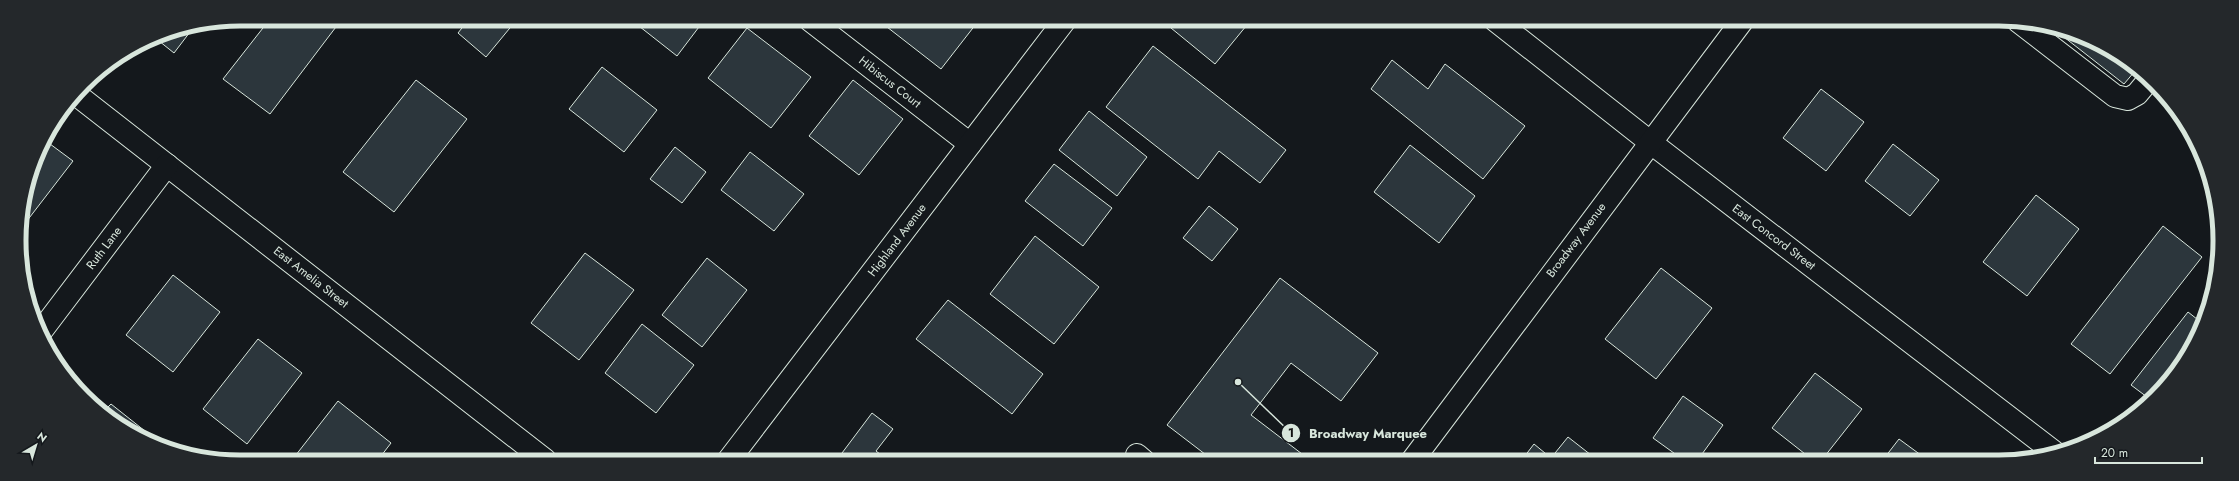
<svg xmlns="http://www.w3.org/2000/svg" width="2239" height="481" viewBox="0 0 2239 481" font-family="Jost,sans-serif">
<rect width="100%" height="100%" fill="#14181c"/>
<!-- building -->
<g fill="#2c363c" stroke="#d8e6dc">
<polygon points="270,19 342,19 270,114 223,79"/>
<polygon points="469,19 509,19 514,23 486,57 458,33"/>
<polygon points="630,19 705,19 677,56"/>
<polygon points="878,20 970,20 976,24 941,69"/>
<polygon points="1178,20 1251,20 1215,64 1171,28"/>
<polygon points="193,28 174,53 154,37 156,36"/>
<polygon points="747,28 811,77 771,128 708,78"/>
<polygon points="2055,30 2109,49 2135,71 2124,84"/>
<polygon points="1153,46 1286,150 1260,183 1219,151 1198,179 1106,107"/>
<polygon points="1392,60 1428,89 1445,64 1525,126 1483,179 1371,89"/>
<polygon points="602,67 657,110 624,152 569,109"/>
<polygon points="416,80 467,119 394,212 343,172"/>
<polygon points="853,80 903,119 859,175 809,136"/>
<polygon points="1821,89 1864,122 1826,171 1783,138"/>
<polygon points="1089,111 1147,157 1117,196 1059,150"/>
<polygon points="46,141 73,161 23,226 20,223 36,156"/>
<polygon points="1893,144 1939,180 1910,216 1865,181"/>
<polygon points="1410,145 1475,196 1439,243 1374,192"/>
<polygon points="675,147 706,172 682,203 650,179"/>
<polygon points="750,152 804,194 774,231 721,190"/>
<polygon points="1054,164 1112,208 1083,246 1025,201"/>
<polygon points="2036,195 2079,229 2027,296 1983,262"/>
<polygon points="1209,206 1238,229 1212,261 1183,238"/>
<polygon points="2163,226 2202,257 2110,374 2071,344"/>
<polygon points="1035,236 1099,287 1054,344 990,294"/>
<polygon points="585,253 634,290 579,360 531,323"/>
<polygon points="707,258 747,290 702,347 662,315"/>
<polygon points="1661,268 1712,308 1656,379 1605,339"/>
<polygon points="173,275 220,312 173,372 126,335"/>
<polygon points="1280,278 1378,353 1341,401 1291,363 1251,415 1306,457 1303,461 1214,461 1167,425"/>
<polygon points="948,300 1043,374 1012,414 916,339"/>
<polygon points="2188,312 2202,323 2197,338 2155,397 2151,400 2131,385"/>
<polygon points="642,324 694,365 656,413 605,373"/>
<polygon points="258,339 302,373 247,444 203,409"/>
<polygon points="1815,373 1862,409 1821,461 1814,461 1772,428"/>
<polygon points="1683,396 1723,425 1697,461 1685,461 1653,438"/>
<polygon points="338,401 391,443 378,460 292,460"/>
<polygon points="111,404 150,435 147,438 130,432 104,411"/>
<polygon points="872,413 893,429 876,451 889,461 836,461"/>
<polygon points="1568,437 1591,455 1586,461 1521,461 1534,444 1551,458"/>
<polygon points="1899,439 1929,461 1882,461"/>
</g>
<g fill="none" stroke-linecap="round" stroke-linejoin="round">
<defs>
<g id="minor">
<polyline points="810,20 970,144"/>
<polyline points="1495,20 1650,142 2054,452"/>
<polyline points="2018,21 2115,96 2128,99 2137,94 2147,82"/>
<polyline points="77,95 545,460"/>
<polyline points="42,330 167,165"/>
<polyline points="1137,455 1144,461"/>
<polyline points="728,461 1065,20"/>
<polyline points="1412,461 1742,21"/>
</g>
</defs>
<!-- minor casing -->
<use href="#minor" stroke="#d8e6dc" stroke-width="24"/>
<!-- minor -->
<use href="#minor" stroke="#14181c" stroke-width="22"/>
</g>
<g text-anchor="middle" stroke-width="3" stroke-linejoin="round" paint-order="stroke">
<!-- street labels -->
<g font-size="12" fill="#d8e6dc" stroke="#14181c">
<text transform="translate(890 82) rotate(38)" y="4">Hibiscus Court</text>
<text transform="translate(1774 237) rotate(37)" y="4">East Concord Street</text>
<text transform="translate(897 240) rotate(-53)" y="4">Highland Avenue</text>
<text transform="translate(1576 240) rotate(-53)" y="4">Broadway Avenue</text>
<text transform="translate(104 248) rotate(-53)" y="4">Ruth Lane</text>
<text transform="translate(311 277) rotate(38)" y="4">East Amelia Street</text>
</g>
</g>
<!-- crop -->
<path d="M0 0H2239V481H0ZM240 26H1999A214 214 0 0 1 2213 240V241A214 214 0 0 1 1999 455H240A214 214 0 0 1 26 241V240A214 214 0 0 1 240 26Z" fill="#24282b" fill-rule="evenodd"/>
<path fill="none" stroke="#d8e6dc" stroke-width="5" d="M240 26H1999A214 214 0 0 1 2213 240V241A214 214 0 0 1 1999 455H240A214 214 0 0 1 26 241V240A214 214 0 0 1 240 26Z"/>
<!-- callouts -->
<path fill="none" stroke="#d8e6dc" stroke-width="1.5" d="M1238 382L1291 433"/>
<g fill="#d8e6dc" stroke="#14181c" stroke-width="1.5">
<circle cx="1238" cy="382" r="4"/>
<circle cx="1291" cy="433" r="10"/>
</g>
<g font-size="12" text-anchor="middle" font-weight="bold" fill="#111">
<text x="1291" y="437">1</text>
</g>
<g font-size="13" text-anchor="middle" font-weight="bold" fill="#d8e6dc" stroke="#14181c" stroke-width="3" stroke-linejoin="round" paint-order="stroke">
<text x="1368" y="438">Broadway Marquee</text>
</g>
<!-- north arrow -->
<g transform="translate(36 445) rotate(38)" stroke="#14181c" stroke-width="3" paint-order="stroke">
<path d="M0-3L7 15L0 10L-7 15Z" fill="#d8e6dc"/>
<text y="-6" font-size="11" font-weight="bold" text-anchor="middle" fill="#d8e6dc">N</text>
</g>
<!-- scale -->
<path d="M2095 457v6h107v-6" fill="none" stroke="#d8e6dc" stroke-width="2"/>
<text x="2101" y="457" font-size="12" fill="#d8e6dc" stroke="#14181c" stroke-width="3" paint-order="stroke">20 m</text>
</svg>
